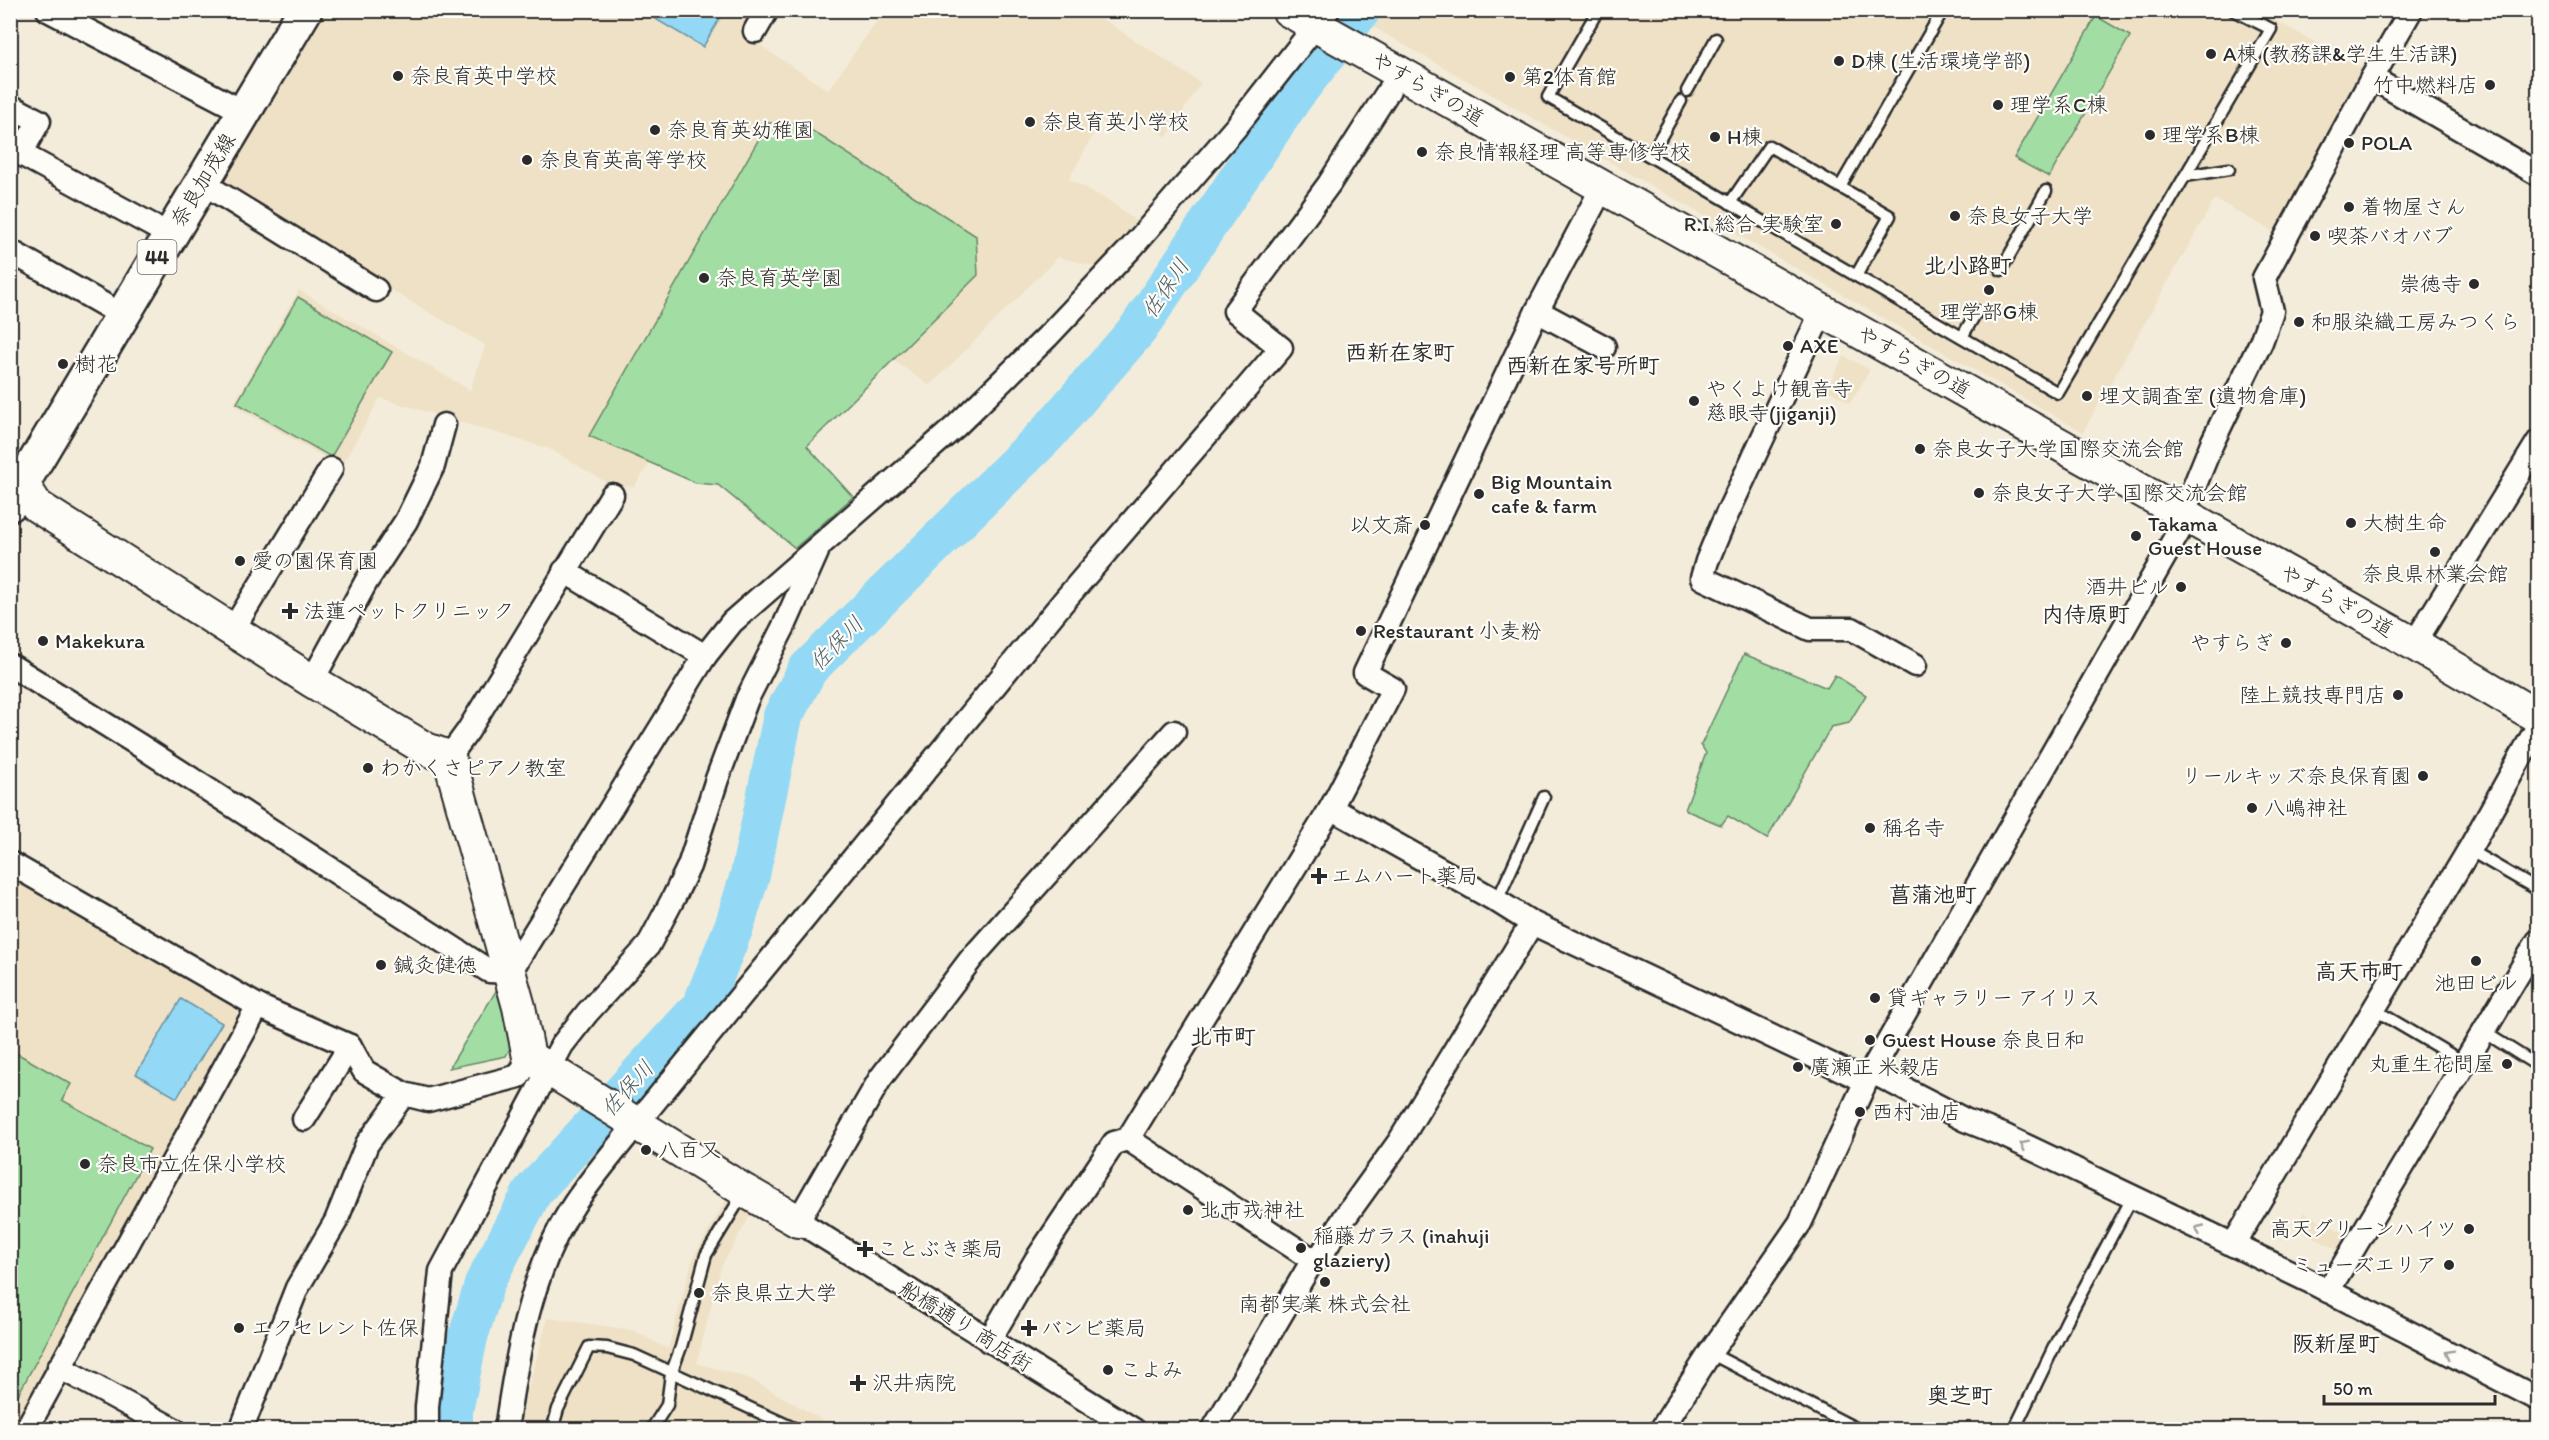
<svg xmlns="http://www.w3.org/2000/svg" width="2549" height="1440" viewBox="0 0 2549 1440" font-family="Itim,'Klee One',sans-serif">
<rect width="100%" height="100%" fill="#f4ecda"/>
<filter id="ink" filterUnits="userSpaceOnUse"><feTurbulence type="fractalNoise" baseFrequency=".0167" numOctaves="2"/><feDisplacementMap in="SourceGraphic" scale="12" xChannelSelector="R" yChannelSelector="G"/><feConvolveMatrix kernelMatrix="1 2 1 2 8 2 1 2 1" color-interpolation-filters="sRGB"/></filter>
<g filter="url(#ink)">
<!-- built -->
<g fill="#eee1c6">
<polygon points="1385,10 2257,10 2359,67 2375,59 2275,233 2215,199 2083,432 1373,27"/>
<polygon points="323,11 756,11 743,34 828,90 884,11 1090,11 1201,83 1167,137 1132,115 1119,134 1101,121 1069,179 1111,202 1136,221 1096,267 1058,257 930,386 893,360 807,446 853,497 795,548 718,485 696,483 650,463 634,487 609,484 550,449 380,398 341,467 233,405 299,290 470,390 485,345 295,234 217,183"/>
<polygon points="1844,356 1870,370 1850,403 1826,389"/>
<polygon points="10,875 232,995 238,1018 19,1430 10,1429"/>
<polygon points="729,1195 754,1209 721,1267 697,1363 751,1379 838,1429 516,1430 548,1318 633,1330 668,1349 693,1258"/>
<polygon points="2304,1212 2352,1237 2343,1253 2296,1228"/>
</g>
<!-- green -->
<g fill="#a2dea4" stroke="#668468" stroke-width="1.5">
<polygon points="2096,16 2130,36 2049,177 2014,158"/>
<polygon points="768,123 800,123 976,236 978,275 807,446 853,497 795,548 718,485 696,483 589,436"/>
<polygon points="298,297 392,352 331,457 237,403"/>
<polygon points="1744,654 1827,688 1835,675 1866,695 1849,723 1831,727 1767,839 1728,816 1721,825 1685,810 1706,753 1701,745"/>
<polygon points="502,981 517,1034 506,1056 449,1068"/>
<polygon points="11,1050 71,1084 62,1100 150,1149 11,1408"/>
</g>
<!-- water -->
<g fill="#93d9f5" stroke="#6993a4" stroke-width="1.5">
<polygon points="642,11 724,11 703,47"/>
<polygon points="181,999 222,1023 177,1098 136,1074"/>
</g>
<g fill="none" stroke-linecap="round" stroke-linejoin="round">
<!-- river -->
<polyline stroke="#93d9f5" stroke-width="40" points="453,1430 453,1411 468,1337 485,1282 533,1191 702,1006 735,924 750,875 783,716 808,669 1047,434 1138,329 1293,97 1361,10"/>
<defs>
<g id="lane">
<polyline points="1598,10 1548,97 2058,393 2271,29 2233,10"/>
<polyline points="1687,91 1716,39"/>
<polyline points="1650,156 1681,101"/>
<polyline points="2185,176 2229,169"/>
<polyline points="1840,187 1890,216 1856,276"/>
<polyline points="1730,203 1769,146 1840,187 1943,10"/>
<polyline points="2001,270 2046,191"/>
<polyline points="1962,337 1977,311"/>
<polyline points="2469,850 2538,890"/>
<polyline points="1497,901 1544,797"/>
<polyline points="2375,1010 2465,1063"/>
<polyline points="2484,1032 2538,1066"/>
<polyline points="1710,1353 1859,1430"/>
<polyline points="552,1430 558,1409 589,1347 607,1348 634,1355 798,1430"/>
<polyline points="651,1430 667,1405 671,1374 681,1347 706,1255 743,1194"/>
<polyline points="2014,1430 2067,1320 2132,1198"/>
</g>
<g id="street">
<polyline points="48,10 244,112"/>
<polyline points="755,31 767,10"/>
<polyline points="2372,78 2538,174"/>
<polyline points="10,106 39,121 21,153"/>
<polyline points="10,148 170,235"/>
<polyline points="201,182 376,290"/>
<polyline points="1602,188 1537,311 1365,673 1393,689 1331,808 1497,901 1532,923 1866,1081"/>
<polyline points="10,251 122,315"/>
<polyline points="1537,311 1604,347"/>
<polyline points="1822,311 1722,525 1707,561 1702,578 1810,629 1852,629 1915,665"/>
<polyline points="564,571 705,656"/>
<polyline points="232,631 331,469"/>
<polyline points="2414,644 2538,442"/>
<polyline points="10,665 139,745 489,971 510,972 705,656 732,622 956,426 1047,337 1132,247 1236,127 1328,10"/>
<polyline points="312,681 366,582 406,521 433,466 444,425"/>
<polyline points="449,757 468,731 612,495"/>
<polyline points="10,863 258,1006 350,1046 364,1071 404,1094 428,1100 519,1076 529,1057"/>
<polyline points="1872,1072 1965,1120 2003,1135 2309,1281 2538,1399"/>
<polyline points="304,1119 350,1046"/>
<polyline points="1128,1139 1313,1260"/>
<polyline points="2233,1245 2469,850 2538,726"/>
<polyline points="2328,1291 2538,941"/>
<polyline points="989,1341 1036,1260 1114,1143 1128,1139 1331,808"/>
<polyline points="59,1367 175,1430"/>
<polyline points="26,1430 258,1006"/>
<polyline points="241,1430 297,1288 336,1221 367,1144 404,1094"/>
<polyline points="427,1430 427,1407 441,1271 562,1045 587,1013 648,946 674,897 689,866 717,779 747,699 785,624 817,552"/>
<path d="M506,1430c11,-77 25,-161 69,-227 19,-28 41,-54 62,-80l426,-521 218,-254 -46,-37 94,-127 60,-94"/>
<polyline points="1134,1430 798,1221 880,1079 971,959 1174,732"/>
<polyline points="1213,1430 1313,1260 1320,1257 1345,1217 1399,1142 1532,923"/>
<polyline points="1661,1430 1710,1353 1800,1223 1866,1081 2179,531 2183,514 2212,443 2261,342 2272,311 2264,278 2372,78 2411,10"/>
</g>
<g id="secondary">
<polyline points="1288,10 2414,644 2538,717"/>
<polyline points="10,474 22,483 37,506 312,681 426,749 449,757 519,1007 529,1057 745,1191 798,1221"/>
</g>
<polyline id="primary" points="10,504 305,10"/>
</defs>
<!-- lane casing -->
<use href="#lane" stroke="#2b2b2b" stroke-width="15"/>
<!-- street casing -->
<use href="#street" stroke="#2b2b2b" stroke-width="27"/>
<!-- secondary casing -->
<use href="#secondary" stroke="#2b2b2b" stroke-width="36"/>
<!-- primary casing -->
<use href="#primary" stroke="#2b2b2b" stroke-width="38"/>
<!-- lane -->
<use href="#lane" stroke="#fdfcf7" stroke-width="10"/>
<!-- street -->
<use href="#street" stroke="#fdfcf7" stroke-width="22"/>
<!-- secondary -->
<use href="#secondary" stroke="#fdfcf7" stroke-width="32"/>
<!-- primary -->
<use href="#primary" stroke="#fdfcf7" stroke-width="33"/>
</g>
<!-- one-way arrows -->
<defs><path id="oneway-chevron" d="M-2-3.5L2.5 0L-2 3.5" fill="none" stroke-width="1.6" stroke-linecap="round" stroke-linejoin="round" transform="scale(1.5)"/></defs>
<g stroke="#9e9e9b">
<use href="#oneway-chevron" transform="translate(2024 1145) rotate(-154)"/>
<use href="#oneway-chevron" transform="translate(2199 1229) rotate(-155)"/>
<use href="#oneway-chevron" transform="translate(2449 1354) rotate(-153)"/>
</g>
</g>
<!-- markers -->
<g fill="#2b2b2b" stroke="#fdfcf7" stroke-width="2">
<circle cx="2211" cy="54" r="6"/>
<circle cx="1839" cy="61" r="6"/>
<circle cx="398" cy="76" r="6"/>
<circle cx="1510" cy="77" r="6"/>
<circle cx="2490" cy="85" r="6"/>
<circle cx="1998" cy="105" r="6"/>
<circle cx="1030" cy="122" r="6"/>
<circle cx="655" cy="130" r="6"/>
<circle cx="2150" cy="135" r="6"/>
<circle cx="1715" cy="137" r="6"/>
<circle cx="2349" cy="143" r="6"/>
<circle cx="1422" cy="152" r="6"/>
<circle cx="527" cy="160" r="6"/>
<circle cx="2349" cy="207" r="6"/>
<circle cx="1955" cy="216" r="6"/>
<circle cx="1836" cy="224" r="6"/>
<circle cx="2315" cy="236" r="6"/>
<circle cx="704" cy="278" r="6"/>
<circle cx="2474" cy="284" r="6"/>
<circle cx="1989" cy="290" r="6"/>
<circle cx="2299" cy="322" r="6"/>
<circle cx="1788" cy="346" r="6"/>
<circle cx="63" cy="364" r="6"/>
<circle cx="2087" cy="396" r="6"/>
<circle cx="1694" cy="401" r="6"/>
<circle cx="1920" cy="449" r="6"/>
<circle cx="1979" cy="493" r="6"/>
<circle cx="1479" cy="494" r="6"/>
<circle cx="2351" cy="523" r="6"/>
<circle cx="1425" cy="525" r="6"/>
<circle cx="2136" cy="536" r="6"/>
<circle cx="2435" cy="552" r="6"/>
<circle cx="240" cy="561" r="6"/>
<circle cx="2181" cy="587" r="6"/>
<path d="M287 602h6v6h6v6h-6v6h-6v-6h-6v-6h6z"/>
<circle cx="1361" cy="631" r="6"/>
<circle cx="43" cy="641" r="6"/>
<circle cx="2286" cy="643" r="6"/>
<circle cx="2398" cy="695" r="6"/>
<circle cx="368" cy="768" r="6"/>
<circle cx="2423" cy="776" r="6"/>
<circle cx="2252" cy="808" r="6"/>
<circle cx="1870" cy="828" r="6"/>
<path d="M1316 867h6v6h6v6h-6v6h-6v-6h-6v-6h6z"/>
<circle cx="2476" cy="961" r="6"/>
<circle cx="381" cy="965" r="6"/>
<circle cx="1875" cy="998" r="6"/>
<circle cx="1870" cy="1040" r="6"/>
<circle cx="2507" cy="1064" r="6"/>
<circle cx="1798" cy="1067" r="6"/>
<circle cx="1860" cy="1112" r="6"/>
<circle cx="646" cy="1150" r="6"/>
<circle cx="85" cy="1164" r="6"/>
<circle cx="1188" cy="1210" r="6"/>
<circle cx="2469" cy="1229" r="6"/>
<circle cx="1301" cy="1248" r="6"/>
<path d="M862 1240h6v6h6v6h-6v6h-6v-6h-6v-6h6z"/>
<circle cx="2449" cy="1265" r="6"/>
<circle cx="1325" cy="1282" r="6"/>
<circle cx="699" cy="1293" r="6"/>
<circle cx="239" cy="1328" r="6"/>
<path d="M1026 1319h6v6h6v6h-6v6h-6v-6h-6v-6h6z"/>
<circle cx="1108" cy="1370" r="6"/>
<path d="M855 1374h6v6h6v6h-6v6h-6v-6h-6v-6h6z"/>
</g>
<g text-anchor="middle" stroke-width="4.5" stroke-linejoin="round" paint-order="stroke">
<!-- shield labels -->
<rect fill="#fdfcf7" stroke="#6a6a68" stroke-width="1.5" x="137.5" y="240" width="39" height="34" rx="4.5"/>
<g font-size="20" font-weight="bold" fill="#2b2b2b">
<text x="157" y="264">44</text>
</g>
<!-- poi labels -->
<g font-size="21" fill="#2b2b2b" stroke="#fdfcf7" text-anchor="start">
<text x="2223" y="61">A棟 (教務課&amp;学生生活課)</text>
<text x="1851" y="68">D棟 (生活環境学部)</text>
<text x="410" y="83">奈良育英中学校</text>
<text x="1522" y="84">第2体育館</text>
<text x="2478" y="92" text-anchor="end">竹中燃料店</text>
<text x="2010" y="112">理学系C棟</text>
<text x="1042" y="129">奈良育英小学校</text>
<text x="667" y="137">奈良育英幼稚園</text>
<text x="2162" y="142">理学系B棟</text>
<text x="1727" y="144">H棟</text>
<text x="2361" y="150">POLA</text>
<text x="1434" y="159">奈良情報経理 高等専修学校</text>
<text x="539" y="167">奈良育英高等学校</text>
<text x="2361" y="214">着物屋さん</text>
<text x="1967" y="223">奈良女子大学</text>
<text x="1824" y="231" text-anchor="end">R.I 総合 実験室</text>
<text x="2327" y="243">喫茶バオバブ</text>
<text x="716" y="285">奈良育英学園</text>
<text x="2462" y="291" text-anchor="end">崇徳寺</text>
<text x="1989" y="319" text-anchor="middle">理学部G棟</text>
<text x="2311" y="329">和服染織工房みつくら</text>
<text x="1800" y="353">AXE</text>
<text x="75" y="371">樹花</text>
<text x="1706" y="396">やくよけ観音寺<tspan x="1706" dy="24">慈眼寺(jiganji)</tspan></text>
<text x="2099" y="403">埋文調査室 (遺物倉庫)</text>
<text x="1932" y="456">奈良女子大学国際交流会館</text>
<text x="1491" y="489">Big Mountain<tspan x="1491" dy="24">cafe &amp; farm</tspan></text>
<text x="1991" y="500">奈良女子大学 国際交流会館</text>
<text x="2363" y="530">大樹生命</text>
<text x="2148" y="531">Takama<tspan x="2148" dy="24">Guest House</tspan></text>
<text x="1413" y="532" text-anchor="end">以文斎</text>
<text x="252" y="568">愛の園保育園</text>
<text x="2435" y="581" text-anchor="middle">奈良県林業会館</text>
<text x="2169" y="594" text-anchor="end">酒井ビル</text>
<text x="304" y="618">法蓮ペットクリニック</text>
<text x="1373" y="638">Restaurant 小麦粉</text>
<text x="55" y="648">Makekura</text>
<text x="2274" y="650" text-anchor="end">やすらぎ</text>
<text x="2386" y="702" text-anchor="end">陸上競技専門店</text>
<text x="380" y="775">わかくさピアノ教室</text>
<text x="2411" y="783" text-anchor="end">リールキッズ奈良保育園</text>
<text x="2264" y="815">八嶋神社</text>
<text x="1882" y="835">稱名寺</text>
<text x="1331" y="883">エムハート薬局</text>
<text x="393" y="972">鍼灸健徳</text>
<text x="2476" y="990" text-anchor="middle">池田ビル</text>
<text x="1887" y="1005">貸ギャラリー アイリス</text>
<text x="1882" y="1047">Guest House 奈良日和</text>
<text x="2495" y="1071" text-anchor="end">丸重生花問屋</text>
<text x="1810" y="1074">廣瀬正 米穀店</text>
<text x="1872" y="1119">西村 油店</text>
<text x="658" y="1157">八百又</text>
<text x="97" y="1171">奈良市立佐保小学校</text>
<text x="1200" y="1217">北市戎神社</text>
<text x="2457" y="1236" text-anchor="end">高天グリーンハイツ</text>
<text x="1313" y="1243">稲藤ガラス (inahuji<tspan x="1313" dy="24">glaziery)</tspan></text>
<text x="877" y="1256">ことぶき薬局</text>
<text x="2437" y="1272" text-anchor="end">ミューズエリア</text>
<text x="711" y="1300">奈良県立大学</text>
<text x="1325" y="1311" text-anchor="middle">南都実業 株式会社</text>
<text x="251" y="1335">エクセレント佐保</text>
<text x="1041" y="1335">バンビ薬局</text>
<text x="1120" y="1377">こよみ</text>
<text x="872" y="1390">沢井病院</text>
</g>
<!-- street labels -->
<g font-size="21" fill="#2b2b2b" stroke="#fdfcf7">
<text transform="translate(1428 89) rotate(30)" y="7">やすらぎの道</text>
<text transform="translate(203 180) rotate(-59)" y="7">奈良加茂線</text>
<text transform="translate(1914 362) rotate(29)" y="7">やすらぎの道</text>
<text transform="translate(2337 601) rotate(29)" y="7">やすらぎの道</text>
<text transform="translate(966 1326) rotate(32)" y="7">船橋通り 商店街</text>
</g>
<!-- neighbourhood labels -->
<g font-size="22" font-weight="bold" fill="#2b2b2b" stroke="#fdfcf7">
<text x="1968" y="273">北小路町</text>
<text x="1400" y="360">西新在家町</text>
<text x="1583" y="373">西新在家号所町</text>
<text x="2086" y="622">内侍原町</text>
<text x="1933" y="902">菖蒲池町</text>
<text x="2359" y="979">高天市町</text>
<text x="1223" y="1044">北市町</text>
<text x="2336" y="1351">阪新屋町</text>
<text x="1960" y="1403">奥芝町</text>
</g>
<!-- water labels -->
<g font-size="22" font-style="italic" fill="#4a5f68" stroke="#fdfcf7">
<text transform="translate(1165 288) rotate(-56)" y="8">佐保川</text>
<text transform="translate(836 643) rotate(-46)" y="8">佐保川</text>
<text transform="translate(627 1088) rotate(-48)" y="8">佐保川</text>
</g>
</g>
<!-- margin -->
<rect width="2549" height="1440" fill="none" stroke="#fdfcf7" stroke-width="36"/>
<rect x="18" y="18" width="2513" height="1404" fill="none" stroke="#2b2b2b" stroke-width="2" filter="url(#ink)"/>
<!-- scale -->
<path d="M2324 1395v9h171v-9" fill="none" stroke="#2b2b2b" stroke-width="3"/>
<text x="2333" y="1395" font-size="18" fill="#2b2b2b" stroke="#fdfcf7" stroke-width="4.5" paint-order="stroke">50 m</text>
</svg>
